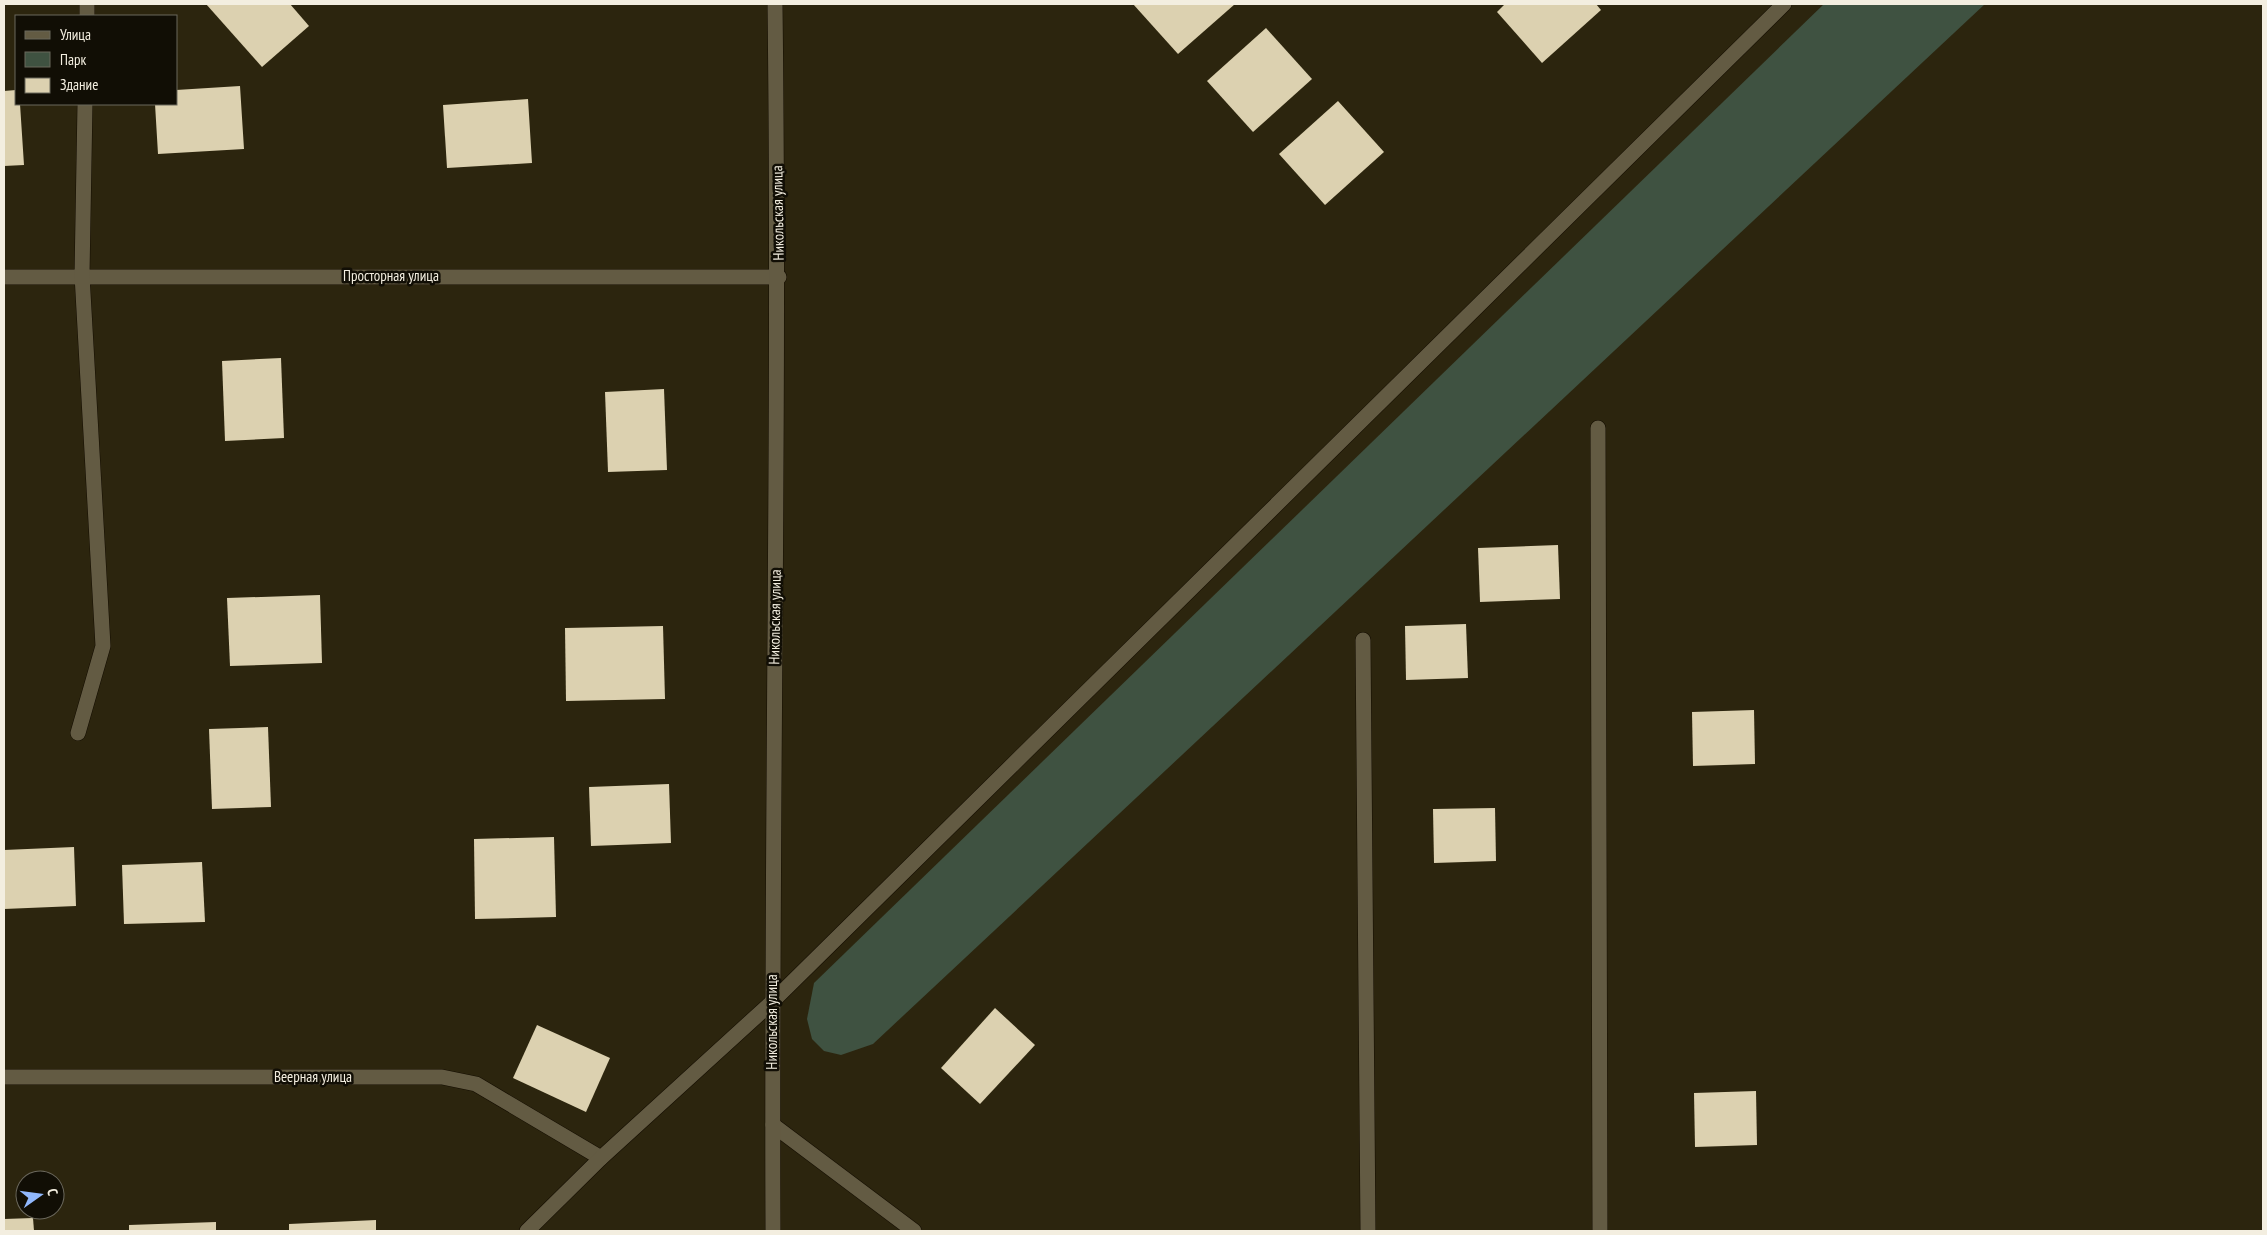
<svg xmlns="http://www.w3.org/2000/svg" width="2267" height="1235" viewBox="0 0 2267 1235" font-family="'PT Sans Narrow',sans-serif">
<rect width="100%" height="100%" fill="#2c250e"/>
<!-- green -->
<polygon fill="#3f5241" points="1824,4 1985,4 873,1044 841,1055 824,1051 812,1039 807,1019 814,983"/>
<!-- building -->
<g fill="#dcd1b0">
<polygon points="206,4 290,4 309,26 262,67"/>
<polygon points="1133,4 1235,4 1178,54"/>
<polygon points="1505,4 1596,4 1601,10 1542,63 1497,12"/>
<polygon points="1266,28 1312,79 1253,132 1207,81"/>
<polygon points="240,86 244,149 158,154 155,104 176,104 176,90"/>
<polygon points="16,90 16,104 20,104 24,165 4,166 4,91"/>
<polygon points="528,99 532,163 447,168 443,105"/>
<polygon points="1338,101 1384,152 1325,205 1279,154"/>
<polygon points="281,358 284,438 225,441 222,361"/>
<polygon points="664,389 667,470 608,472 605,392"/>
<polygon points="1558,545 1560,599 1480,602 1478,548"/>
<polygon points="320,595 322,663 230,666 227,598"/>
<polygon points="1466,624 1468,678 1406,680 1405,626"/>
<polygon points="663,626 665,699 566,701 565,628"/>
<polygon points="1754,710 1755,764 1693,766 1692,712"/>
<polygon points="268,727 271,807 212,809 209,729"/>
<polygon points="669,784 671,843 591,846 589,787"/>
<polygon points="1495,808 1496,861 1434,863 1433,809"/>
<polygon points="554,837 556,917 475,919 474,839"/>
<polygon points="74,847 76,906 4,909 4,850"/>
<polygon points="202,862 205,922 124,924 122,865"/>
<polygon points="995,1008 1035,1045 980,1104 941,1068"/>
<polygon points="537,1025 610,1058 586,1112 513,1078"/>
<polygon points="1756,1091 1757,1145 1695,1147 1694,1093"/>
<polygon points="33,1218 34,1231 4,1231 4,1219"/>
<polygon points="376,1220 376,1231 289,1231 289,1224"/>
<polygon points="216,1222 216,1231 129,1231 129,1225"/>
</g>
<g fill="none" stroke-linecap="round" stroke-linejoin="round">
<defs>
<g id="service">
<polyline points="1598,428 1600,1231"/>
<polyline points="772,1002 1784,4"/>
</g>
<g id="minor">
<polyline points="87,16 87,4"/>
<polyline points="4,277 779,277"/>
<polyline points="1363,640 1368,1231"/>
<polyline points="78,733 103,646 82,275 85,104"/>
<polyline points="4,1077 442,1077 476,1084 601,1158"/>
<polyline points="773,1125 914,1231"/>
<polyline points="527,1231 601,1158 772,1002"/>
<path d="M773,1231c-2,-409 7,-818 2,-1227"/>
</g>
</defs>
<!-- service casing -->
<use href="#service" stroke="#140d00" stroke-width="16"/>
<!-- minor casing -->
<use href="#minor" stroke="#140d00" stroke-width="16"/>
<!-- service -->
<use href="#service" stroke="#635b43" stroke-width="15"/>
<!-- minor -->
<use href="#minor" stroke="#635b43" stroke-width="15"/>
</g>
<g text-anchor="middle" stroke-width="5" stroke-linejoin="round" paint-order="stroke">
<!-- street labels -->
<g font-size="15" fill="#f3eee0" stroke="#110e05">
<text transform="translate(778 213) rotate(-91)" y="5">Никольская улица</text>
<text x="391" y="281">Просторная улица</text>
<text transform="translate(775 617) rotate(-89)" y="5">Никольская улица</text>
<text transform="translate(772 1022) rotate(-90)" y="5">Никольская улица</text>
<text x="313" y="1082">Веерная улица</text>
</g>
</g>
<!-- border -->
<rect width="2267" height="1235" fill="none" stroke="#f3eee0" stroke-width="10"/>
<!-- legend -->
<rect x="15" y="15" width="162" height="90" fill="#110e05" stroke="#6b685d"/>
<rect x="25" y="31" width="25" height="8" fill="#635b43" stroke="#6b685d"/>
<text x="60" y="40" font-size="15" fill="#f3eee0">Улица</text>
<rect x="25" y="52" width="25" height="15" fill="#3f5241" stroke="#6b685d"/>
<text x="60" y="65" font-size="15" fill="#f3eee0">Парк</text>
<rect x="25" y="78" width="25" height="15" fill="#dcd1b0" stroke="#6b685d"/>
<text x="60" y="90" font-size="15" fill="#f3eee0">Здание</text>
<!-- north arrow -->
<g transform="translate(40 1195) rotate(76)"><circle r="24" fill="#110e05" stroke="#6b685d"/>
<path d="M0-4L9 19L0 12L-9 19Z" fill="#91b8fd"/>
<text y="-8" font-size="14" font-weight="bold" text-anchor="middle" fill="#f3eee0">С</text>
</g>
</svg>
